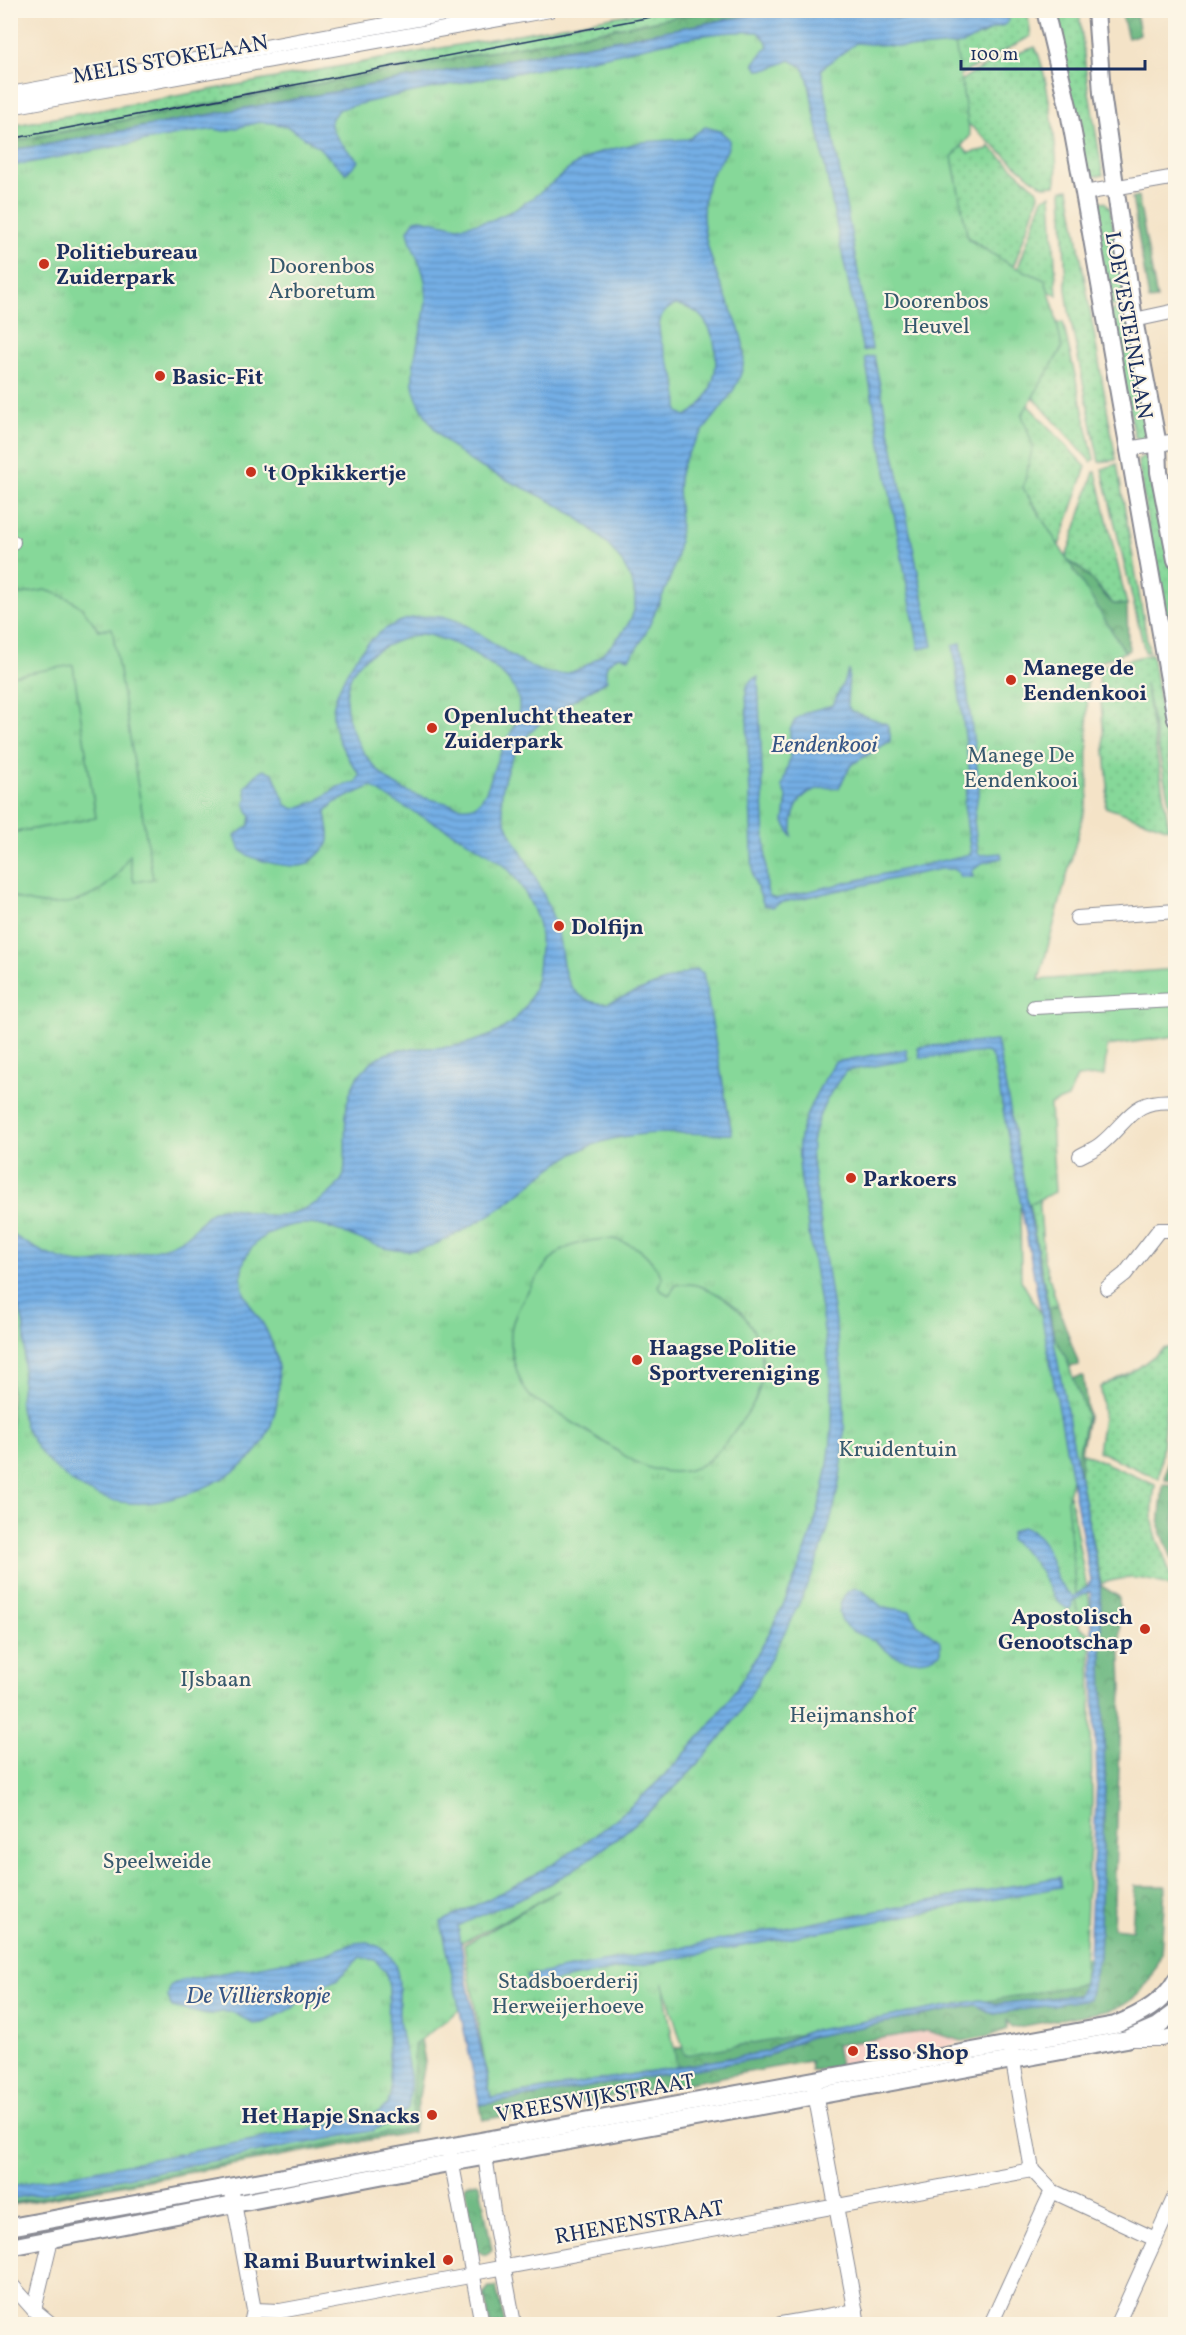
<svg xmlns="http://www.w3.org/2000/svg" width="1186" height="2335" viewBox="0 0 1186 2335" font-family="Vollkorn,serif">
<defs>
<pattern id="grass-dots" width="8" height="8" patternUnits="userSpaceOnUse" patternTransform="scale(1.5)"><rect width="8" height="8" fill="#86d899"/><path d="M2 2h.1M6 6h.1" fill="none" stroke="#73ba86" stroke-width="1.8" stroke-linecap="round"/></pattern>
<pattern id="forest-crowns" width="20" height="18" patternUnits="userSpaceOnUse" patternTransform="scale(1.5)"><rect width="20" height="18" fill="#6cb881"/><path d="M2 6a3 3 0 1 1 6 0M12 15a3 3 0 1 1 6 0" fill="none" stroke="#58966d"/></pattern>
<pattern id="park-tufts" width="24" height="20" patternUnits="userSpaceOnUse" patternTransform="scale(1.5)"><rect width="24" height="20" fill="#86d899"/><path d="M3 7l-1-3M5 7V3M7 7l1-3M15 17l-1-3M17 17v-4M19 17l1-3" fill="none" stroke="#73ba86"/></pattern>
<pattern id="water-rules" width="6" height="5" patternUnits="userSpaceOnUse" patternTransform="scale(1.5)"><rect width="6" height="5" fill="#74afe5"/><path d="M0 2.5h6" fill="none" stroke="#5e8fbd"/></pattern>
</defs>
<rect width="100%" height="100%" fill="#fcf5e5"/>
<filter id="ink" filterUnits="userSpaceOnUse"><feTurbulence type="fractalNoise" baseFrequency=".0167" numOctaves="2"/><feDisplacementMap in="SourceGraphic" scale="12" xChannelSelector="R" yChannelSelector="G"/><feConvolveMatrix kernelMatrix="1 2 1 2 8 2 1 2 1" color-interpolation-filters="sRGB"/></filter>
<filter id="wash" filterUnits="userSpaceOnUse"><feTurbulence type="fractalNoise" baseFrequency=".008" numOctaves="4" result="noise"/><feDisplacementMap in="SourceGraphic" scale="24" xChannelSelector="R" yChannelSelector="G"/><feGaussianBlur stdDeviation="1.35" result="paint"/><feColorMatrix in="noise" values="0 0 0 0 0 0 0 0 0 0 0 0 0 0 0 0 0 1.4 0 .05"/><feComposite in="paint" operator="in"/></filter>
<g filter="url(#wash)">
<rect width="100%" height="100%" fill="#f4e3c7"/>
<!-- built -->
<polygon fill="#f7d1c8" points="927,2031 962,2041 953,2045 840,2066 836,2045"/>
<!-- grass -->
<g fill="url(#grass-dots)" stroke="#50847c" stroke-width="1.5">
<polygon points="645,11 708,11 11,141 11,126"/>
<polygon points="908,11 991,11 981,16 963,19 893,17"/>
<polygon points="1006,11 1027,11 1031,36 953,79 855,43 981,36 992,29 1002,26 1008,14"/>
<polygon points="1051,11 1079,11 1087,80 1103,175 1086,177"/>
<path d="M1035,47c11,19 26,117 20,138l-11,1 -13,-8 -89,-77c21,-32 59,-41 93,-54z"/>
<polygon points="962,146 968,153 988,149 989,146 1038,191 1039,195 1013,268 953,227 952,154"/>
<polygon points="1069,189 1116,460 1099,462 1070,317 1066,289 1062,190"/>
<polygon points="1051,195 1057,295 1028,283 1018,268 1043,198"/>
<polygon points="1099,201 1105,202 1110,208 1126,304 1108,307 1094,205"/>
<polygon points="1127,308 1148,427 1146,435 1141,440 1135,437 1109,311"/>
<polygon points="1063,322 1094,459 1091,462 998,358 1012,333"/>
<polygon points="1027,404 1086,467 1058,549 1042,527 1037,509 1022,487 1021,414"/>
<polygon points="1143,456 1153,461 1175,587 1175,648 1168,650 1138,461"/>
<polygon points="1117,464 1149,652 1145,652 1102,469"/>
<polygon points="1094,472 1096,472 1127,605 1113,604 1098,586 1065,561"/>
<polygon points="1152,654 1175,798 1175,831 1145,683 1169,829 1105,807 1108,787 1098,667"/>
<polygon points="1022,1168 1039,1195 1044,1260 1058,1306 1049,1308"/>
<polygon points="1172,1347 1159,1479 1098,1451 1103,1417 1101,1387 1138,1368 1163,1349"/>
<path d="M1081,1452l74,33c-2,16 -4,32 0,47 6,19 15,35 18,55 -26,-9 -46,-13 -72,-3l-21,-104z"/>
<polygon points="1070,1496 1091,1611 1074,1625 1058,1497"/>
</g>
<!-- forest -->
<g fill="url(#forest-crowns)" stroke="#447470" stroke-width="1.5">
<polygon points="708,11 908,11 893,17 891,14 764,13 751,15 45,145 11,150 10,142"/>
<polygon points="1121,11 1136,11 1140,34 1128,38"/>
<polygon points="1138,196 1157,299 1149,300 1132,198"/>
<path d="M1065,561c21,5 33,30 48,43l14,1 1,39 2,6 -5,2z"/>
<polygon points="1058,1306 1079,1365 1059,1369 1049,1308"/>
<polygon points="1083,1376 1088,1417 1081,1452 1080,1480 1063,1380"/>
<polygon points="1175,1408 1175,1481 1165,1480"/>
<polygon points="1163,1485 1175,1486 1175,1566 1159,1526"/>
<path d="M1100,1585l19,12 3,91 -9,240 19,2 3,-44h30l-4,69 -12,25 -10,14 -17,12 -15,5 -95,17 -5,-8v9l-17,7 -28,5 -35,-10 -91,14 4,21 -29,5 -1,-10 -327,59 -3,-15 287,-48c12,-10 28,-13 42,-20l167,-32 18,9 95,-16 10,-42 6,-175z"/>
<path d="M1073,1955l16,3 -7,30 -4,7 -81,9 -17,-4 -174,32c-13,8 -29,11 -40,20l-275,46 183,-49 144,-26z"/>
<polygon points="409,1972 425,2062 413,2132 11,2205 11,2199"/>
<polygon points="477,2182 480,2185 492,2250 485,2255 477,2251 465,2187 467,2184"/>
<polygon points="489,2287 496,2287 505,2324 490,2324 484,2293"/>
</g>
<!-- park -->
<polygon fill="url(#park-tufts)" stroke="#50847c" stroke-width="1.5" points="749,22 953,31 970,136 952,157 968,239 1009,264 1045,280 1054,308 1062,348 1022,415 1033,446 1023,488 1125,652 1087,667 1088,797 1039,980 1175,969 1175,1036 1107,1046 1104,1076 1077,1077 1068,1098 1050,1105 1055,1192 1020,1208 1021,1280 1065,1355 1087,1416 1067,1500 1079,1627 1090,1634 1092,1803 1083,1984 685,2055 663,1982 677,2067 491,2098 464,1945 560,1890 460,1944 464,2006 414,2045 412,2128 11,2203 11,158"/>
<!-- pitch -->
<g fill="#86d899" stroke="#50847c" stroke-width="1.5">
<path d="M45,590c28,8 37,14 53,40l14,-2 41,251 -19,3 -5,-27c-4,7 -7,14 -12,20 -28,32 -70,36 -106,21v-63l85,-15 -23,-153 -62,11v-80z"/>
<path d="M613,1239c28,7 35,15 50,39l-5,8 2,4 9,5 7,-10c15,-4 30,2 43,10 35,20 53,61 38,100 -4,13 -14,24 -22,35 -20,28 -39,49 -78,40 -23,-5 -43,-22 -63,-34 -17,-11 -33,-21 -50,-31 -5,-3 -12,-6 -15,-10 -7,-8 -12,-23 -15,-33 -3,-13 -5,-28 -1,-40 6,-19 32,-61 48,-71 17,-10 34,-12 52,-12z"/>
</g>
<!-- water -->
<g fill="url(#water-rules)" stroke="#486fa2" stroke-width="1.5" fill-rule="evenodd">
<path d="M1006,11l3,9 -3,4 -14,5 -29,15 -45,4 -62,-5 -35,26 51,280 -9,2 -22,-103 -33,-169 -5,-12 -13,-7 -21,9 -11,1 -4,-7 14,-17 -2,-6 -8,-8c-54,-3 -109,16 -162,26 -86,17 -172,29 -256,51 -3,3 -8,7 -9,12 -4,10 20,33 28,40l-13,12 -30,-28 -28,-18 -15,-4 -13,-1 -36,9 -9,-2 -27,4 -177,33v-16l34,-5 706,-130 13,-2 127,1 6,5 11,-2 55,2 18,-3 10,-5z"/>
<path d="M705,127l15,4 9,8c2,13 -14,26 -19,39 -4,11 -7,25 -7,36 0,27 12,58 23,83 7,19 17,35 18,56 2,42 -48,74 -62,113 -7,20 -2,38 -2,59 -1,42 -12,57 -28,94 -6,15 -12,27 -23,39l-9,-2c-12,4 -17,12 -13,24 -46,29 -98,50 -105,112 -4,29 17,55 30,79 6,11 11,22 16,34 3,8 7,17 9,25 6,21 3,49 21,64 9,8 19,10 30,9l88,-34 7,4 29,161c-49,0 -103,-7 -149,15 -30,14 -53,37 -80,57 -12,9 -26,16 -39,24 -15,8 -31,17 -48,20 -48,7 -86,-40 -134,-22 -9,3 -18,7 -25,14 -13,12 -19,30 -14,47 3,13 13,24 20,35 6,10 10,22 13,32 8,35 -2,84 -31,107 -24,20 -59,34 -90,39 -33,5 -66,-5 -92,-27 -19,-15 -39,-41 -43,-67 -1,-7 1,-16 2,-23 2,-27 9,-67 -11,-89v-62c24,15 51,31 80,29 15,-2 30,-6 45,-9 17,-4 37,-7 51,-18 12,-9 19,-26 35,-28 15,-2 30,6 45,7 28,3 65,-15 77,-40 5,-37 -8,-79 22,-108 22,-23 52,-17 81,-20 10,-1 22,-4 31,-7 31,-9 53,-31 59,-63 2,-14 4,-31 3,-45 -1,-18 -20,-51 -33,-64 -6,-7 -15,-11 -22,-16 -37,-25 -78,-40 -114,-66l-37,17 -8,8c0,10 6,23 2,33 -2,3 -17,18 -21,20 -13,6 -53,-3 -64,-12 -5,-5 -6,-10 -8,-17l14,-9 2,-9 -6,-13 2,-6 -2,-11 15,-16 4,-1 9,3 13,32 8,4 23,-8 21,-14 18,-5 4,-7c-13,-18 -27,-38 -27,-61 0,-13 6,-25 11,-36 20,-40 52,-67 99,-61 34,4 76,57 115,57 27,0 55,-27 69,-48 30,-45 -32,-100 -68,-120 -27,-16 -55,-26 -82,-41 -18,-10 -38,-28 -49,-46 -6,-10 -14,-23 -15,-35 -2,-32 15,-63 13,-95 -1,-23 -15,-37 -18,-59l7,-10 6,-1 37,8 34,-7 24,-11 25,-17 32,-26 24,-13 45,-11 46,-3zM676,305c52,5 51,92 10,111l-8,-4c0,-11 0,-22 -3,-33 -6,-20 -33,-63 1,-74zM421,634c29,2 103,39 98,75 -2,19 -16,36 -23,54 -5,13 -9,37 -23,43 -10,4 -22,-2 -31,-4 -17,-3 -32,-8 -47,-17 -34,-23 -63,-76 -41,-115 11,-18 47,-32 67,-36z"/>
<polygon points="874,356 933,646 919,649 865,358"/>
<path d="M961,643l17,132 1,12 -5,33 4,33 3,2 20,-2 1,5 -20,5 -10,8 1,6h-13l-2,-5 -4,-3h-14l-161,34 -6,4 -9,-2 -11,-28 -7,-187c2,-7 4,-11 12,-13l9,213 2,6 6,3 196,-45 -7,-50 6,-30 -17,-129z"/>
<path d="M849,670l-2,34 4,7 36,13 3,10v7l-39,24 -12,23c-36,-4 -49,17 -47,49l-8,-15 3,-24 -5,-11 8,-29v-28l5,-10 12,-8 26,-7z"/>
<path d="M997,1041l103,544 5,196 -6,175 -10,43 -95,15 -18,-9 -167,32c-14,7 -30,10 -42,20l-287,48 -39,-183c52,-25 104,-49 150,-84 43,-31 83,-70 117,-111 72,-89 137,-236 122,-352 -6,-57 -18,-113 -25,-170 -3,-20 -8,-42 -6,-62 4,-29 21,-57 36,-81l71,-13 2,11 -62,11c-19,23 -38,60 -34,90 6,45 12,90 19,135 7,46 15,92 13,140 -3,78 -33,149 -70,216 -11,21 -22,42 -35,61 -38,57 -114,124 -171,160 -34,22 -73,35 -110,53l10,61 23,111 275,-46c12,-9 27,-12 40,-20l174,-32 17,4 81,-9 4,-7 7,-30 8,-178 -6,-186 -2,-3 -16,10 -2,7 -3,1c-15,-8 -20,-23 -28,-38 -7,-12 -18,-23 -30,-31l1,-8 11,-5c32,11 24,37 40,60 3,4 7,6 11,10l15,-11 3,-5 -97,-520 -4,-7 -4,-2 -66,6 -2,-11z"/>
<path d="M856,1588l6,2 20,17 28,4 7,13 23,17v12c-14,10 -39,9 -53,-2 -5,-4 -8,-8 -14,-11 -11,-5 -25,-8 -31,-19 -7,-12 1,-31 14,-33z"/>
<polygon points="1059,1877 1061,1887 529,1986 527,1976"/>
<path d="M368,1942c11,4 19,8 25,19 9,17 5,37 6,55 1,20 8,40 11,60 1,11 -1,22 -2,33l-17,14 -20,8 -360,68v-13l340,-65 28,-9 8,-7 4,-12 -3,-52 1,-53 -3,-16 -11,-12 -15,-3 -22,22 -31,14 -14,15 -30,15 -10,1 -20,-12h-12l-14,3 -35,-8 -4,-10 2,-11 9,-5 147,-27 28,-11z"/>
</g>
</g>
<g filter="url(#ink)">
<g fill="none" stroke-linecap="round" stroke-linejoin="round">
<defs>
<g id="minor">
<polyline points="10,94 466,10"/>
<polyline points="10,107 550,10"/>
<polyline points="1084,193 1176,177"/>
<polyline points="1134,320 1176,311"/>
<polyline points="1128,449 1176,441"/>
<polyline points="10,541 13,542"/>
<polyline points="1077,918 1176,911"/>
<polyline points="1034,1007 1176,1000"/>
<path d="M1080,1156c7,-4 15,-7 21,-12 29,-24 31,-46 75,-42"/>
<polyline points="1107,1288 1125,1274 1159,1230 1176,1230"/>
<polyline points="1129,2039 1161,2039 1176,2035"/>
<polyline points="1011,2050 1032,2170 1052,2191 1155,2239"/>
<polyline points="814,2088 858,2324"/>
<polyline points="484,2148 493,2211 514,2324"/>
<polyline points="450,2154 482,2324"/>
<polyline points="231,2187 254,2310 251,2324"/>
<polyline points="10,2283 34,2310 51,2324"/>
<polyline points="34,2310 51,2239"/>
<polyline points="254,2310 280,2311 464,2277 473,2273 1032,2170"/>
<polyline points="781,2324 856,2311"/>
<polyline points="991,2324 1052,2191"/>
<polyline points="1117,2324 1176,2194"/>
</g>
<g id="major">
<polyline points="1045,10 1068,106 1084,193 1176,719"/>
<polyline points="1096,10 1102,93 1134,320 1158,445 1159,472 1176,560"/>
<path d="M10,2227l1105,-202c23,-9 49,-22 61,-45"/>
<polyline points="10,2247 416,2169 1127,2039 1157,2026 1176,2012"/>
</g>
</defs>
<!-- minor casing -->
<use href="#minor" stroke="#888992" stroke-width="16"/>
<!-- major casing -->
<use href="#major" stroke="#888992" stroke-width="20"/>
<!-- minor -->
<use href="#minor" stroke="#fff" stroke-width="14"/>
<!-- major -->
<use href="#major" stroke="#fff" stroke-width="16"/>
<!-- tram -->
<polyline stroke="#1b2f5e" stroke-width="1.5" points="10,139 688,10"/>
</g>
</g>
<!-- markers -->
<g fill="#c8321e" stroke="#fcf5e5" stroke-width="2">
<circle cx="44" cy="264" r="6"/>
<circle cx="160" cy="376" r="6"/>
<circle cx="251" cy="472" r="6"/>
<circle cx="1011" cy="680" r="6"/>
<circle cx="432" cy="728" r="6"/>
<circle cx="559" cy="926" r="6"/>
<circle cx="851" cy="1178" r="6"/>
<circle cx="637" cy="1360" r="6"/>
<circle cx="1145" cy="1629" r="6"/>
<circle cx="853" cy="2051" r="6"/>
<circle cx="432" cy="2115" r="6"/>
<circle cx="448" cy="2260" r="6"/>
</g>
<g text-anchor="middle" stroke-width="4.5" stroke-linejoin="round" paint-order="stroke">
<!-- street labels -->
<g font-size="22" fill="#1b2f5e" stroke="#fcf5e5">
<text transform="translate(170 58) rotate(-10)" y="8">MELIS STOKELAAN</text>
<text transform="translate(1130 325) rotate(80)" y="8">LOEVESTEINLAAN</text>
<text transform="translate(595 2097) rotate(-10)" y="8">VREESWIJKSTRAAT</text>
<text transform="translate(639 2221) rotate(-10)" y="8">RHENENSTRAAT</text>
</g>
<!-- poi labels -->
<g font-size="22" font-weight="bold" fill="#1b2f5e" stroke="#fcf5e5" text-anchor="start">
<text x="56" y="259">Politiebureau<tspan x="56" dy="25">Zuiderpark</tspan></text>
<text x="172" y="384">Basic-Fit</text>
<text x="263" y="480">'t Opkikkertje</text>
<text x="1023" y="675">Manege de<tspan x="1023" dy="25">Eendenkooi</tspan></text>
<text x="444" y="723">Openlucht theater<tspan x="444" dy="25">Zuiderpark</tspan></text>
<text x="571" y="934">Dolfijn</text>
<text x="863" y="1186">Parkoers</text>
<text x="649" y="1355">Haagse Politie<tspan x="649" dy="25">Sportvereniging</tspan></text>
<text x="1133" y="1624" text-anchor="end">Apostolisch<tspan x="1133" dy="25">Genootschap</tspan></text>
<text x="865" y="2059">Esso Shop</text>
<text x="420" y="2123" text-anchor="end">Het Hapje Snacks</text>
<text x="436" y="2268" text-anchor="end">Rami Buurtwinkel</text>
</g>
<!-- park labels -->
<g font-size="22" fill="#36596d" stroke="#fcf5e5">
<text x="322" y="273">Doorenbos<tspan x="322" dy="25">Arboretum</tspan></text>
<text x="936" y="308">Doorenbos<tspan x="936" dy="25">Heuvel</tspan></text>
<text x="1021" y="762">Manege De<tspan x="1021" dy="25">Eendenkooi</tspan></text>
<text x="898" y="1456">Kruidentuin</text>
<text x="216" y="1686">IJsbaan</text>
<text x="852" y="1722">Heijmanshof</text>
<text x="157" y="1868">Speelweide</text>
<text x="568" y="1988">Stadsboerderij<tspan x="568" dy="25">Herweijerhoeve</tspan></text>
</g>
<!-- water labels -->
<g font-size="24" font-style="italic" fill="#365586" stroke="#fcf5e5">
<text x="824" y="752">Eendenkooi</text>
<text x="258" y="2003">De Villierskopje</text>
</g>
</g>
<!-- margin -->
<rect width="1186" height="2335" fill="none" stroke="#fcf5e5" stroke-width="36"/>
<!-- scale -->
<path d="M961 60v9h184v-9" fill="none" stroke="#1b2f5e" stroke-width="3"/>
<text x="970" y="60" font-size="18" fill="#1b2f5e" stroke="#fcf5e5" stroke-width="4.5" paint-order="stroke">100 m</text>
</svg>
